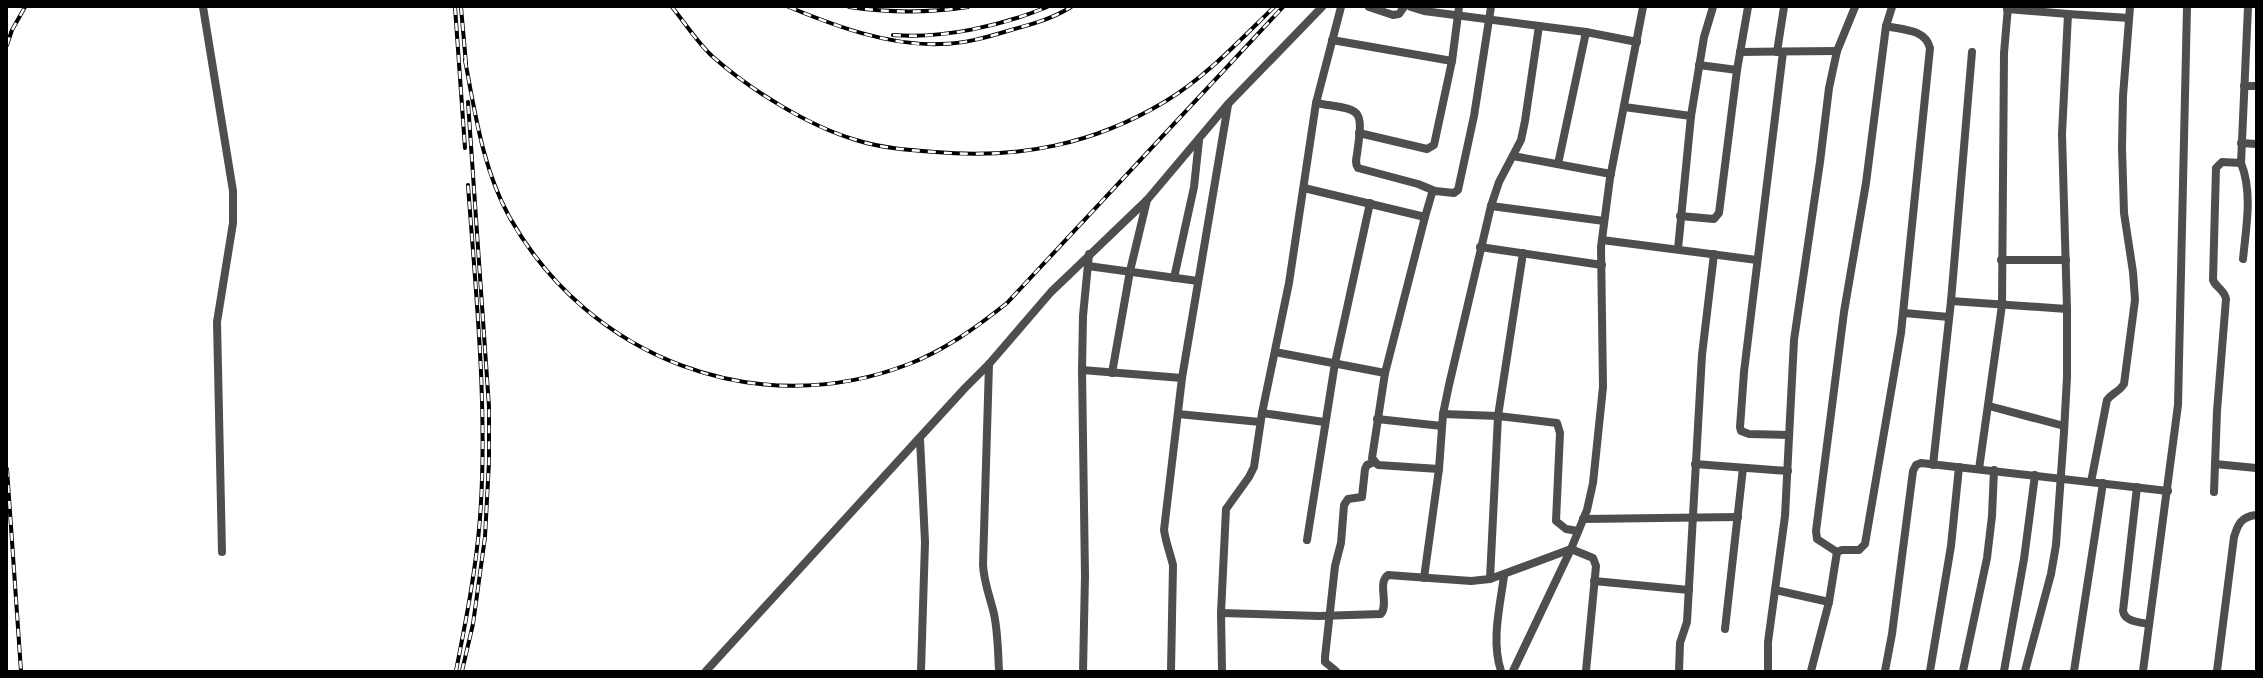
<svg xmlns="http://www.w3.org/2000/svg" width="2263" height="678" viewBox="0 0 2263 678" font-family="'Noto Sans',sans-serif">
<rect width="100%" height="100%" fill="#fff"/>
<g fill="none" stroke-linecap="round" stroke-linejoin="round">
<!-- minor -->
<g stroke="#4e4e4e" stroke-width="8">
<polyline points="203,7 233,191 233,223 217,322 222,552"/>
<polyline points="1369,7 1393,15 1399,14 1404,7"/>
<polyline points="1411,7 1424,11 1586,32 1637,42"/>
<polyline points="2007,9 2068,14 2062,134 2067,309 2067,377 2064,432 2056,545 2051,574 2025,671"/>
<polyline points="2068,14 2129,18"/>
<polyline points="1332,40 1452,61"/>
<polyline points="1740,52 1837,51"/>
<polyline points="1777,52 1784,7"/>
<polyline points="1783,52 1744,372 1740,427 1741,431 1749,434 1789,435"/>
<polyline points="1699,65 1737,70"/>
<polyline points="2244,86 2256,86"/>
<path d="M1316,103c45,8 48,2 41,51 -1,5 -2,10 1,14l60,16 17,7"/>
<polyline points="1624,107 1691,116"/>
<polyline points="1359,133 1427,149 1434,145 1452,61 1459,7"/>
<polyline points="2241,143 2256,144"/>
<polyline points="1513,156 1611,174"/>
<path d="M2241,163c12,30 5,65 2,96"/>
<polyline points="1558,164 1586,32"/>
<polyline points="1304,188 1425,217 1432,193 1435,191 1454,193 1458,190 1474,116 1491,7"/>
<polyline points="1491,206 1604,221"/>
<polyline points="1680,216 1714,219 1719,213 1737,70 1748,7"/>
<polyline points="1425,217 1385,373 1372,458 1378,465 1439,469"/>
<polyline points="1602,240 1757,260"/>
<polyline points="1480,247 1602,265"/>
<polyline points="1678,249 1691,116 1704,37 1713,7"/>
<polyline points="2001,260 2066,260"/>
<polyline points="1088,266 1198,281"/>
<polyline points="1174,278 1194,187 1199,140"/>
<polyline points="1951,301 2067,309"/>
<polyline points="1904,313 1949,317"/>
<polyline points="1275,352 1385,373"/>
<path d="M989,364l-6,201c1,18 7,32 11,49 4,19 4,38 5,57"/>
<polyline points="1082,370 1182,378"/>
<polyline points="1112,373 1130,271 1147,200"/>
<polyline points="1989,406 2064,426"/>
<polyline points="1262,413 1324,422"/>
<polyline points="1178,414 1260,422"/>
<polyline points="1443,414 1498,416 1557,423 1560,433 1556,521 1566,529 1578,531"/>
<polyline points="1377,419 1442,426"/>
<polyline points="920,439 925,542 921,671"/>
<polyline points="1695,464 1788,471"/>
<polyline points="2215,464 2256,468"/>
<polyline points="1933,465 1951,301 1972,52"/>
<polyline points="1979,469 2002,305 2004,53 2008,7"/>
<path d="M2091,482l16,-82c5,-7 12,-8 17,-16l11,-84 -2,-28 -9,-59 -2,-65 1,-52 7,-89"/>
<path d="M2137,487l-14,124c2,11 16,11 26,13"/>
<path d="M2214,492l3,-81 9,-112c-2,-10 -10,-11 -13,-19l3,-112 6,-6 19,1 7,-156"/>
<polyline points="1583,519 1738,517"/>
<polyline points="1307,540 1335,363 1370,203"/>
<polyline points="1837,552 1817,539 1816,531 1844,312 1866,183 1886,26 1892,7"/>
<polyline points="1424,578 1439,469 1443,414 1449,385 1491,206 1499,182 1521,140 1525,121 1539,26"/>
<polyline points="1490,579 1498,416 1523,253"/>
<polyline points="1594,581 1689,590"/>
<path d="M1775,590l54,12 8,-50 5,-2h17l6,-6 36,-211 29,-285c-5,-19 -27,-18 -44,-22"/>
<path d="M1221,613l98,3 62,-2c8,-11 -4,-31 7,-39l83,6 19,-2 81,-30 22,9 3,8 -10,105"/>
<polyline points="1725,629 1743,468"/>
<polyline points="706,671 965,388 989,364 1051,292 1147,200 1228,104 1322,7"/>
<polyline points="1083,671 1085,576 1082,370 1083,316 1089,254"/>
<path d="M1171,671l2,-106c-3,-12 -7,-22 -9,-35l18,-152 46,-273"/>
<polyline points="1222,671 1221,613 1226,509 1249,477 1254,467 1262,413 1289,283 1316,103 1341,7"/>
<polyline points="1336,671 1325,662 1325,657 1335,566 1341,543 1344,505 1348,499 1362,497 1365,469 1367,465 1374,462"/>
<path d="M1501,671c-10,-30 -1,-65 3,-95"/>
<polyline points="1679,671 1680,643 1687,622 1702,355 1714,254"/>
<polyline points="1768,671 1768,642 1785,516 1794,340 1820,162 1829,88 1837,51 1855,7"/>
<polyline points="1811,671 1829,602"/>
<polyline points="1885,671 1892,634 1913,471 1916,465 1921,463 2168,491"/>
<polyline points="1930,671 1951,546 1959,467"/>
<polyline points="1963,671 1987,558 1992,516 1994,470"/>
<polyline points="2004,671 2024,559 2035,475"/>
<polyline points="2074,671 2103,483"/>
<polyline points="2143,671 2178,405 2187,7"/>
<path d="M2217,671l17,-134c4,-13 7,-20 22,-22"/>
</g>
<!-- tertiary -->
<polyline stroke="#4e4e4e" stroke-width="8" points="1513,671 1571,549 1587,510 1593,483 1603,387 1601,247 1610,178 1643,7"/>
<defs>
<g id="rail">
<polyline points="455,7 465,148"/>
<polyline points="461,7 466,64"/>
<path d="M672,7c13,16 25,35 40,49 37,33 96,70 144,84 25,8 52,10 79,12 84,7 158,-7 231,-51 40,-24 75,-62 108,-94"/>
<path d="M789,7c46,19 100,39 151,37 24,0 48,-7 71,-14 21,-6 41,-11 60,-23"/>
<path d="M849,7c41,6 79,6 119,0"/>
<path d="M893,35c50,4 108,-9 154,-28"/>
<polyline points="7,45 12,30 25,7"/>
<path d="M465,60c10,53 18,110 45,158 79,140 247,205 399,146 36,-14 68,-37 98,-61l276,-296"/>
<polyline points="7,469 21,671"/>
<path d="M456,671c10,-51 20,-101 24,-153 8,-110 -4,-222 -12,-333"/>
<polyline points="462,671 473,624 485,537 489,462 489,407 468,102"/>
</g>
</defs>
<!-- rail casing -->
<use href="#rail" stroke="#000" stroke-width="4"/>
<!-- rail -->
<use href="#rail" stroke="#fff" stroke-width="2.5" stroke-dasharray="8" stroke-linecap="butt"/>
</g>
<!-- border -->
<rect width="2263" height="678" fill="none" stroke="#000000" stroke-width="16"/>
</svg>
